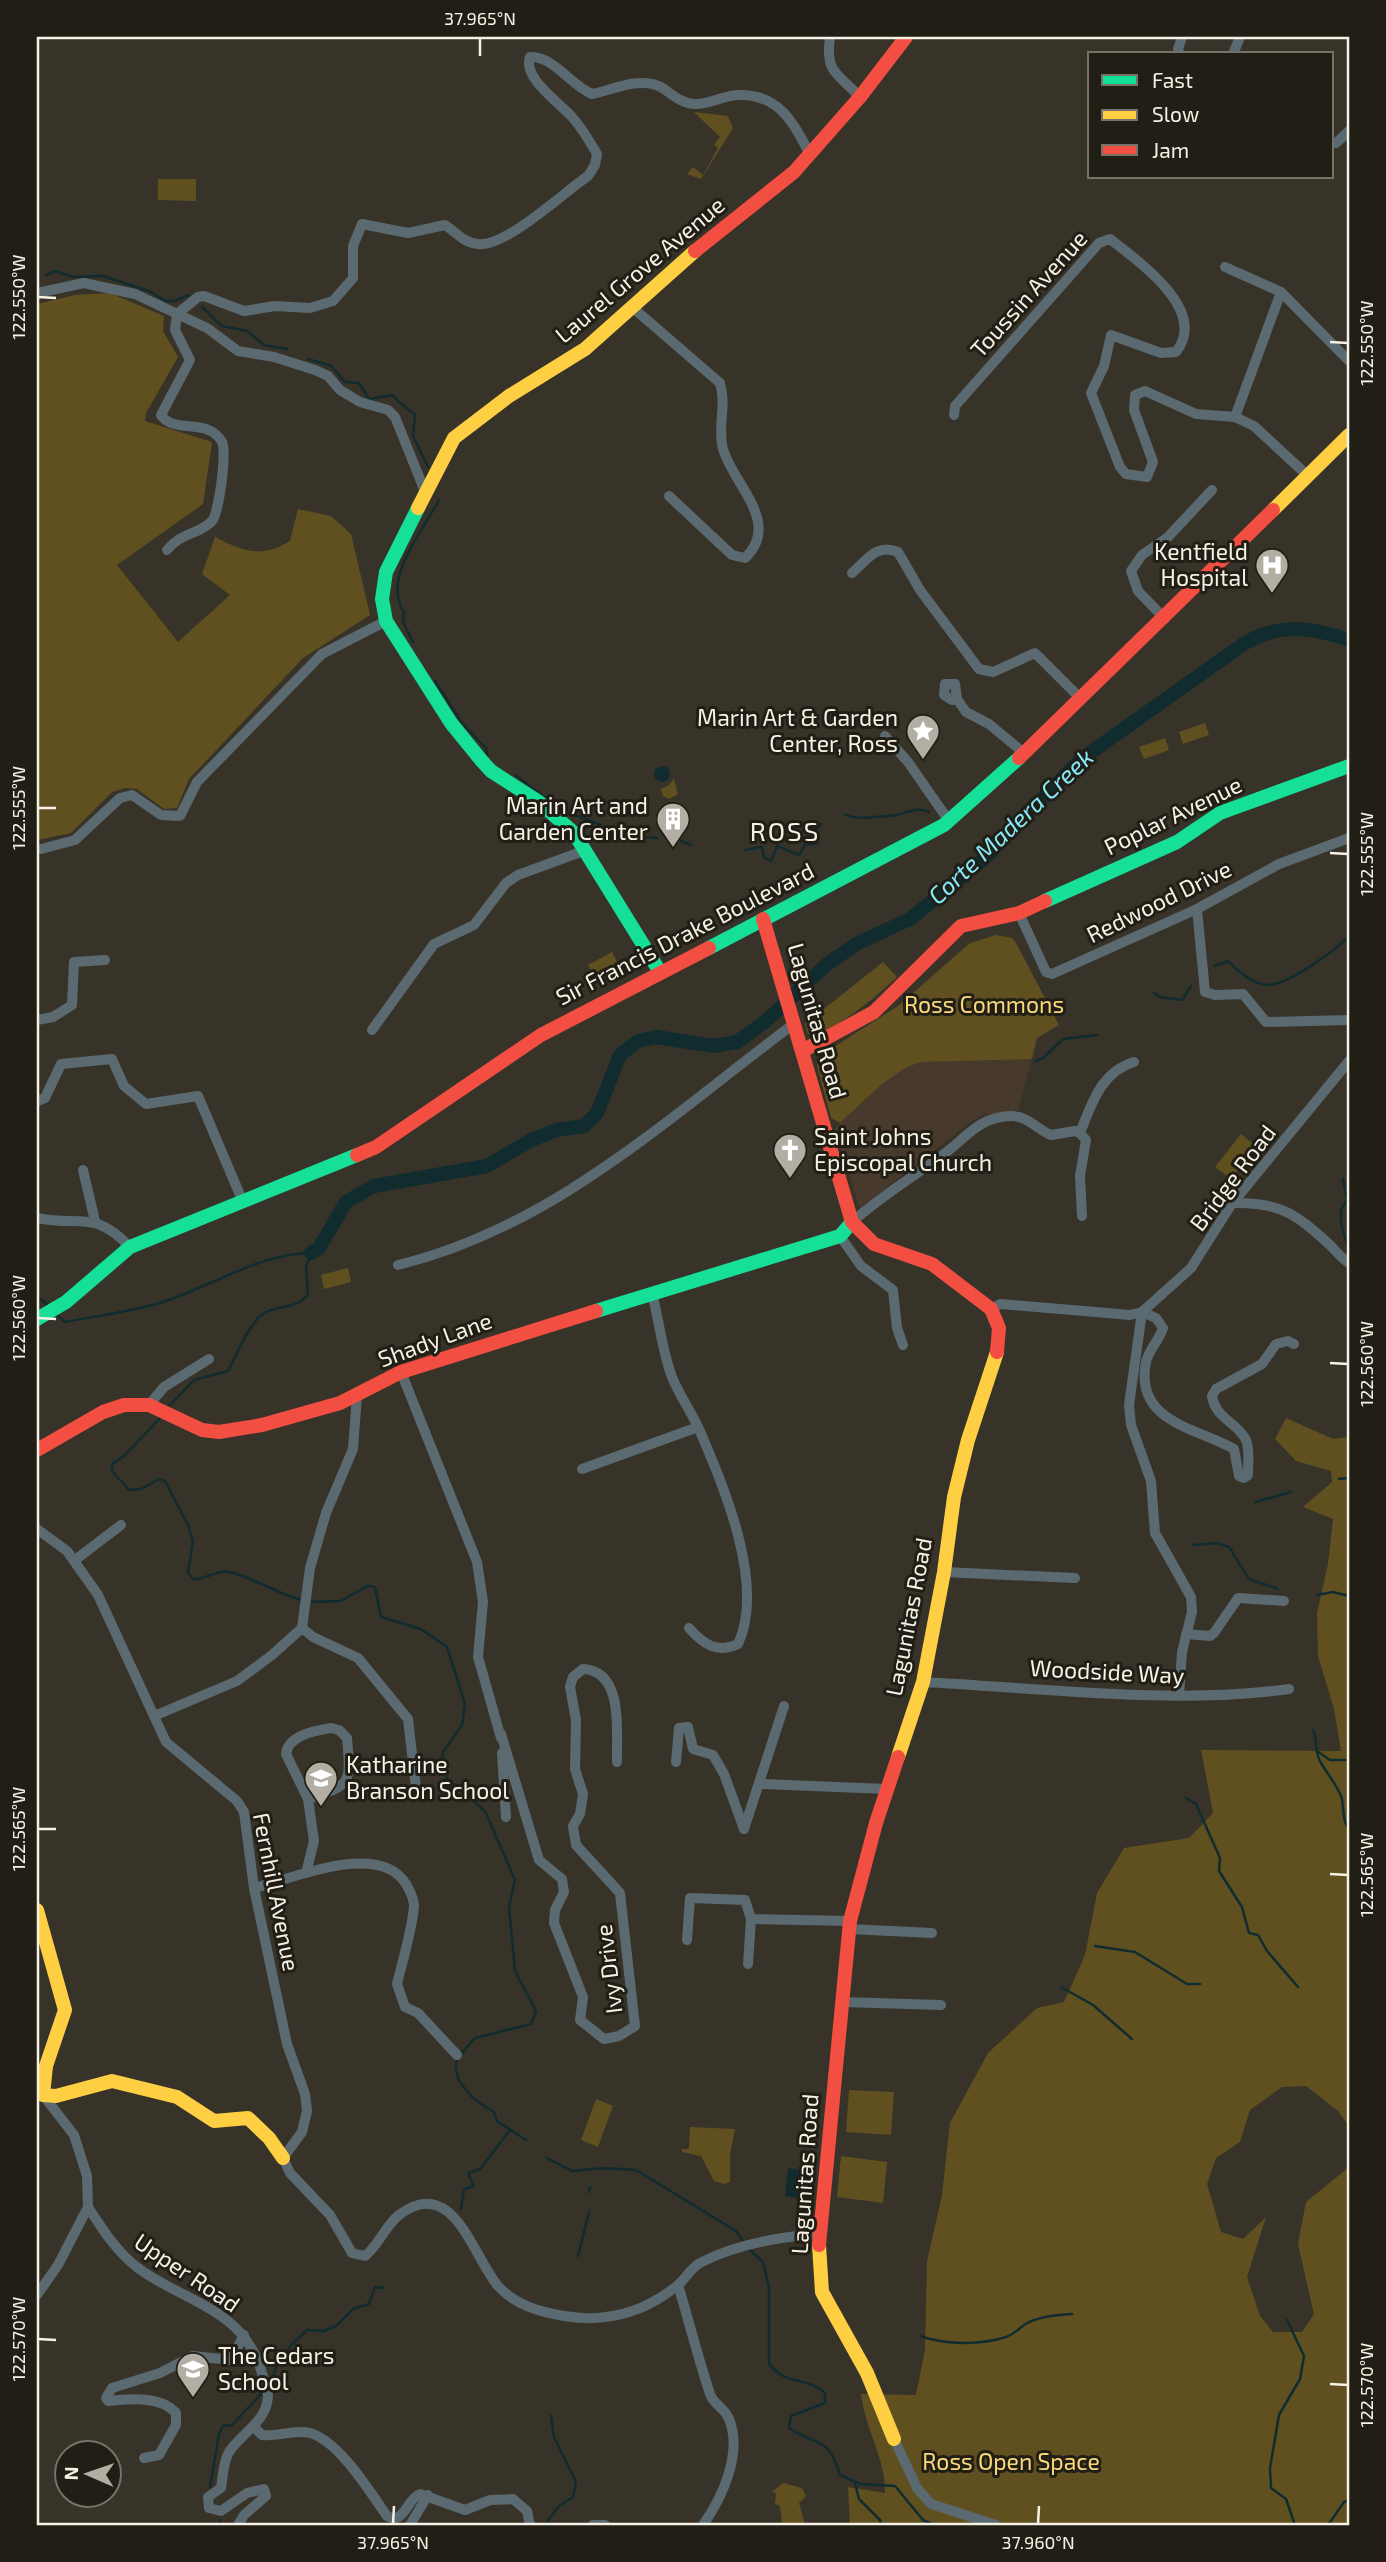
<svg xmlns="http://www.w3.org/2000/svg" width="1386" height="2562" viewBox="0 0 1386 2562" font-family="'Exo 2',sans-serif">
<rect width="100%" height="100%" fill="#373329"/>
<!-- education -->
<polygon fill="#473a2c" points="1032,1059 1018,1110 983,1115 972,1121 860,1208 834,1129 883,1083 907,1067 921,1062"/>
<!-- green -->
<g fill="#605020">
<polygon points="694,112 728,116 733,128 701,179 687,174 693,167 703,175 718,148 714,145 720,137"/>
<polygon points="158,179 196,179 196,201 158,200"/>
<path d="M110,293l54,23 -1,15 15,26 -32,56 -1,8 67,21 -9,62 -86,61 61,77 52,-47 -28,-21 13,-37c27,14 47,22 75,4l8,-32 33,7 20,18 19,81 -67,43 -114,121 -12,29 -13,1 -27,-20 -12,-1 -13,4 -41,41 -34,7v-536l38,-9z"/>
<polygon points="1205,723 1209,735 1183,744 1179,732"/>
<polygon points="1165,738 1169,750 1144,759 1139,747"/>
<polygon points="674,779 678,794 669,799 663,796 661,789 668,786"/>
<polygon points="996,935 1012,938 1016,943 1059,1025 1037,1038 1032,1059 921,1062 907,1067 883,1083 840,1123 831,1118 817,1066 820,1056 898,1006 970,943"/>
<polygon points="612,952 618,964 594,977 588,965"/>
<path d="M883,962l14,15c-16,15 -68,61 -89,57l-3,-10z"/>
<polygon points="1241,1134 1257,1147 1231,1179 1215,1167"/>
<polygon points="348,1268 351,1282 324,1289 321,1275"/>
<path d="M1286,1418l47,21 16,-2v689l-11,-15 -32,-25 -24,1 -32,23 -10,32 -24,16 -9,26 14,48 22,7 23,-22 -19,60 13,39 13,16h29l12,-18 -16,-70 8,-42 43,-35v358h-499l-2,-38 37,6c1,-34 -20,-64 -24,-99l55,1 9,-45 2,-89 15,-66 8,-72 38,-70 49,-45 27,-6 21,-47 12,-62 27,-45 65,-10 24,-25 -12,-63 140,1 -7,-42 -16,-53 -1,-43 11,-49 5,-45 -30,-12 29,-25 -1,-11 -35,-10 -21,-22z"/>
<polygon points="849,2090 894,2092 891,2135 846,2132"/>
<polygon points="596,2099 613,2106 598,2147 581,2140"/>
<polygon points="690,2127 735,2129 730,2154 730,2182 725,2184 714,2181 701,2156 682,2152 682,2149 689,2149"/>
<polygon points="841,2156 887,2162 883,2203 837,2197"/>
<polygon points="783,2483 802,2488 806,2496 799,2503 805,2525 774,2525 782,2523 780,2506 775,2504 776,2493 772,2492"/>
</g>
<!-- water -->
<g fill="#112c2f">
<circle cx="662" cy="774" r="8"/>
<polygon points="788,2168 800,2170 797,2198 785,2196"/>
</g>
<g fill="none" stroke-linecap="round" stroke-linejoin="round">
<!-- stream -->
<g stroke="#112c2f" stroke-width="2.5">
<polyline points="46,275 55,271 73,277 103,276 149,291 166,301 174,301 189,295"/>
<polyline points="202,307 222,326 247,331 264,345 287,349"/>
<path d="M308,359l23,7 14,16 14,1 10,16 24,-4c7,10 14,12 22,20l-2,21 15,31"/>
<path d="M413,642l-10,-20 1,-10c-23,-33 20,-83 35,-112"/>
<polyline points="435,681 462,723 486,748 487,754"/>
<polyline points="515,775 562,810 601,825"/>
<path d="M845,814c10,7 32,2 44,2 15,0 25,-11 40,-4"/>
<polyline points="642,837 658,838"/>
<polyline points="681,841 691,845"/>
<polyline points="745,850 762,847 764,857 771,861 777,846 799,855 805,845 818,843 815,830 821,824"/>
<path d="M1214,966l14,-5c9,10 27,25 42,24 20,-2 65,-34 79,-49"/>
<polyline points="1154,993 1160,997 1182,1000 1191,986"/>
<polyline points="1036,1061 1043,1058 1063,1039 1097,1035"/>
<polyline points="1343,1179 1347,1200 1341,1210 1341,1224 1349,1250"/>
<polyline points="37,1296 47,1305"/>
<path d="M57,1315l8,7c31,-6 64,-10 95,-19 51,-16 97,-49 151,-50l-5,14 2,27c-13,18 -35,9 -49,23 -13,13 -22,38 -31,54l-34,9 -27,28"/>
<path d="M161,1417l-37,39 -12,8v7l17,19 12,-1 18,-10 6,2 23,44 5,16 -5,32 5,6c13,1 24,-10 37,-7 25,6 47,22 72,28"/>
<polyline points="1339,1479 1349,1478"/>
<polyline points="1255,1502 1291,1492"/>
<polyline points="1193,1545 1217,1543 1229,1547 1249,1579 1278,1589"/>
<polyline points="1317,1595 1333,1592 1349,1596"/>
<polyline points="309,1602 341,1601 367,1586 375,1587 381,1617 421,1629 447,1647 465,1704 462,1725 443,1752 442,1763 446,1777 485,1811 515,1880 509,1907 515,1971 536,2011 531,2024 475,2038 461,2054"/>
<path d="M1313,1730c5,11 1,22 8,33 6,10 15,21 20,33 4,12 0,23 8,33"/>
<polyline points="1317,1751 1330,1760 1349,1760"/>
<polyline points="1186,1798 1196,1804 1220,1858 1219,1871 1242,1907 1249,1933 1258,1935 1267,1951 1298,1987"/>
<polyline points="1095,1946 1135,1952 1187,1984 1200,1984"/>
<polyline points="1061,1987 1093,2005 1132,2039"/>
<path d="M457,2059c-7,23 19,43 37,53l3,9 29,19"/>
<polyline points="547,2158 572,2171 604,2168 636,2170 736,2231 745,2244"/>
<polyline points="589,2192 590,2187"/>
<polyline points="461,2209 464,2189 474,2186 468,2173 480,2169 510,2130"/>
<path d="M749,2249l14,13 6,26v75c13,22 40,14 56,30v10l-34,13 -2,12c30,20 39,7 51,47l21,9 34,2 28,34 11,5"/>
<polyline points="578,2256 589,2212"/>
<polyline points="1287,2320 1304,2356 1300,2379 1279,2415 1270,2468 1271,2488 1286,2499 1295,2525"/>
<path d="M920,2336c25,9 62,9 86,1 9,-3 15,-11 23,-15 14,-6 29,-7 43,-8"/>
<path d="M273,2378c4,-23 19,-33 34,-48l17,1 12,-5 17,-17 16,-5 6,-17 9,1"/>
<polyline points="855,2483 859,2499 880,2520 881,2525"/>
<polyline points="210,2487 219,2434 223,2426 232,2425 261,2394"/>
<polyline points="220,2520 220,2525"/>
<polyline points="545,2525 558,2507 573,2497 576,2482 554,2437 551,2416"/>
<polyline points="1328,2525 1344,2502 1349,2500"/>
</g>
<!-- river -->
<path stroke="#112c2f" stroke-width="14" d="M311,1253l8,-5 27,-46 28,-16 113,-20 44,-26 26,-10 27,-4 13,-13 23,-58 18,-14 18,-4 58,9 23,-4 29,-21 60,-56 32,-22 52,-24 75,-61 95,-98 165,-117c35,-20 67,-16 104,-3"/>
<!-- street -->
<g stroke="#5b6a70" stroke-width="10">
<path d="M830,37c-5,35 6,35 30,60"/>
<polyline points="1180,54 1178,49 1182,37"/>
<polyline points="1233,54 1240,37"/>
<polyline points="1336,143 1349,131"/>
<polyline points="1225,267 1281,292 1349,361"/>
<polyline points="37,293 84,283 135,294 207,328 238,351 274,357 315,370 328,376 340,390 360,402 388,410 395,417 426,494"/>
<path d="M632,307l88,76c7,22 -3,45 3,66 10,35 59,74 22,109l-13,-3 -63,-59"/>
<path d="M954,415l1,-9 144,-163 11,-4c29,23 99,71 66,113l-15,1 -50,-18 -7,31 -13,27 29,74 6,7 21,3 6,-15 -19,-52 1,-15 10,-4 51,23 39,3 19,9 54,50"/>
<polyline points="1235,417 1281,292"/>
<path d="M167,550c14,-18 32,-15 45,-29 7,-8 15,-69 10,-79 -3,-6 -10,-11 -16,-13 -15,-5 -36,0 -45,-14l29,-55 -15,-30 2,-16 21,-17 6,-1 40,15 31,-5 35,2 23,-7 20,-23v-32l9,-22 46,9 37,-8c11,7 19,18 33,19 27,4 86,-52 110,-68l7,-11 2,-11c-7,-12 -15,-26 -25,-37 -12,-14 -50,-39 -42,-60 24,-1 40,28 62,37 20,-4 49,-18 69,-7 11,7 19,16 33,17 15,1 28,-8 43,-9 41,-2 57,27 73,60"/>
<path d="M852,573c15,-13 24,-30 46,-21l22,38 59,79 14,3 42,-19 46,46"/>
<polyline points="1165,619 1138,591 1131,571 1142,555 1168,537 1212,490"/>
<polyline points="957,699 952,700 944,695 945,684 955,684 957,699 966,712 989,724 1024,753"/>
<polyline points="885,736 908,762 949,821"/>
<polyline points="41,849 75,840 120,798 132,795 161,815 180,816 197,782 322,654 386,621"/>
<polyline points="1197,909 1205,992 1215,995 1243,994 1266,1022 1349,1020"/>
<polyline points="1019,913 1046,972 1052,974 1197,909 1279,864 1349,838"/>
<polyline points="37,1020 53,1017 72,1005 74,962 105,960"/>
<polyline points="372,1030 434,944 474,925 506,883 518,875 586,850"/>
<polyline points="37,1101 45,1098 61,1064 112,1059 124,1086 146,1104 198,1096 243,1202"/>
<path d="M1080,1133c12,-30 21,-61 54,-71"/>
<polyline points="1080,1133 1086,1140 1080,1176 1082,1216"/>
<polyline points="83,1170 95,1221"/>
<path d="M1233,1203c47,-1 63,11 97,42 6,6 12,14 19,18"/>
<path d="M37,1218c43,9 57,-9 93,29"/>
<path d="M852,1222c29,-26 61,-45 92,-68 23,-17 36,-38 68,-38 15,0 26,14 39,19l24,-4 5,2"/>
<polyline points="840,1236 861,1266 893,1290 897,1328 903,1345"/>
<path d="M398,1265c156,-38 272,-149 397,-242"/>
<path d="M652,1293c7,27 10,58 20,84 7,18 19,34 27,52 24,56 67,155 39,215 -21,10 -35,0 -49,-16"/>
<polyline points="991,1309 1000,1304 1130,1315 1142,1312"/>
<path d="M1142,1312l14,6 7,10c-4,13 -14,21 -17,34 -12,60 51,66 88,87l5,27 5,2 4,-3c0,-11 2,-25 -2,-35 -8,-17 -31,-22 -34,-44l4,-7 46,-25 14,-20 12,-3 6,3"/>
<polyline points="1142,1312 1129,1405 1131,1425 1151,1481 1155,1533 1191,1597 1192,1612 1182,1652 1179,1695"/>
<polyline points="1142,1312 1191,1268 1231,1205 1349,1061"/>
<polyline points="401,1372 477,1562 483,1602 478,1657 501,1738"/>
<polyline points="149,1405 164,1387 209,1359"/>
<polyline points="582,1469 698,1427"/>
<path d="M37,1529l30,22 31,44 68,147 71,59 7,11 10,76 33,156 18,50 2,17 -5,21 -19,26 7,15 40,42 22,38 13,3c14,-11 20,-30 34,-41 54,-41 73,40 99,71 17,19 42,26 66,30 42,7 80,-3 114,-31 8,-7 13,-17 22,-22 36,-19 78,-26 118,-29"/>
<polyline points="75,1560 121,1525"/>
<polyline points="944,1572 1075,1578"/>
<polyline points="302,1628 313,1637 358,1658 408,1719 416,1788"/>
<polyline points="1186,1634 1210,1636 1214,1633 1238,1598 1284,1601"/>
<path d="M923,1682c117,6 251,23 366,7"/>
<polyline points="154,1716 237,1681 272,1655 302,1628 310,1568 326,1513 353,1449 357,1395"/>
<path d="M331,1728l8,2 8,8c4,47 5,46 -39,61l-22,-45c2,-19 29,-23 45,-26z"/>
<path d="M501,1734l38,126 23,19 2,13 -9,18 -1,13 29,74 -3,23 24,19 15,-3 16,-10 -15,-133 -44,-48 -3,-19 7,-12 3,-20 -8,-25 1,-49 -6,-33 3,-10 10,-8c42,2 33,65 34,93"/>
<polyline points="502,1753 506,1817"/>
<polyline points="676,1762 679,1728 688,1727 693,1749 713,1755 724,1774 744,1829"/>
<polyline points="761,1784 887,1789"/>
<polyline points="744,1829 784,1706"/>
<polyline points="306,1873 314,1841 308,1799"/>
<path d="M254,1888c39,-9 125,-48 152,-4 3,5 7,14 8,20 0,19 -12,59 -17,80l8,23 13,6 39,42"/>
<polyline points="849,1929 932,1933"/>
<polyline points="687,1940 690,1898 745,1900 751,1919 850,1921"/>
<polyline points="748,1964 751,1919"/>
<polyline points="842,2002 941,2005"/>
<path d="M88,2207c15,23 28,44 50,61 46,34 104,40 123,102 2,8 7,18 7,26 -1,26 -27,37 -39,56 -6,10 -6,24 -8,36l-13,9 1,11 12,3 26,-18 17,-4 2,7 -22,19 -6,10"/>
<path d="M678,2285c11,36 20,73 32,109 3,10 15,14 19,25 14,34 -7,79 -26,106"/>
<polyline points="37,2295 58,2265 88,2207 87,2176 74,2135 43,2095"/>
<path d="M254,2427l8,8c16,2 32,-6 48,-2 29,8 60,59 77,83l7,3c13,-4 14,-20 26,-25l45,16 25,-10 23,-1 14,12 3,14"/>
<polyline points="894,2439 917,2488 931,2504 996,2525"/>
<path d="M144,2458l15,-3 17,-30v-12c-16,-18 -47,-14 -68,-12l-2,-3 6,-10 48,-15 33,-17 38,4 13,-25"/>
<polyline points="410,2525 428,2495"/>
<polyline points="593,2525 605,2525"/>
</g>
<!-- fast -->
<g stroke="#16e098" stroke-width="14">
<polyline points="418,508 386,572 382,599 386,621 451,723 481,760 491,771 539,802 574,833 660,972"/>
<polyline points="1045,901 1177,842 1220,813 1349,766"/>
<polyline points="709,948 944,825 1019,758"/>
<polyline points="596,1311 840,1236 852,1222"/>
<polyline points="37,1319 66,1302 130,1247 357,1155"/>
</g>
<!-- slow -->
<g stroke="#ffcf43" stroke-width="14">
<polyline points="418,508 454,438 509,396 585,349 695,251"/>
<polyline points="1273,510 1349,435"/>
<polyline points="898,1757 923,1682 944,1572 954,1497 968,1440 997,1352"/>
<polyline points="37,1910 65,2010 46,2066 43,2095 56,2096 112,2081 177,2097 214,2121 248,2118 269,2138 283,2158"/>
<polyline points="819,2245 822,2292 867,2373 894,2439"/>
</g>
<!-- jam -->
<g stroke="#f24e42" stroke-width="14">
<polyline points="695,251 794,172 860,97 906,37"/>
<polyline points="1019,758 1273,510"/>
<polyline points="763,919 852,1222 874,1244 932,1264 991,1309 999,1328 997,1352"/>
<polyline points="804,1050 874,1012 961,926 1019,913 1045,901"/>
<polyline points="357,1155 376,1147 541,1035 709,948"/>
<polyline points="37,1450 103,1412 124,1405 149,1405 202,1430 219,1432 262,1425 340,1403 401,1372 596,1311"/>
<polyline points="819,2245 850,1921 876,1823 898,1757"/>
</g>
</g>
<!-- ticks -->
<path fill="none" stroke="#f5f1e5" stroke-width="2.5" d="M480,56v-18M38,297l18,1M1330,342l18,1M38,808h18M1330,853l18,1M38,1318l18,1M1330,1363l18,1M38,1829h18M1330,1874l18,1M38,2339l18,1M1330,2384l18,1M393,2524l1,-18M1038,2524l1,-18"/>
<!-- icons -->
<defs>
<symbol id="hospital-pin" viewBox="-11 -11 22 30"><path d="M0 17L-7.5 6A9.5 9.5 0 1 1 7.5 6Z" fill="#b2aea3" stroke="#211e15"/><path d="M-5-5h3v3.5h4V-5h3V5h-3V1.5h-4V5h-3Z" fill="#fff"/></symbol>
<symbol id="sight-pin" viewBox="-11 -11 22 30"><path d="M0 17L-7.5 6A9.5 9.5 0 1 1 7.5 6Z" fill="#b2aea3" stroke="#211e15"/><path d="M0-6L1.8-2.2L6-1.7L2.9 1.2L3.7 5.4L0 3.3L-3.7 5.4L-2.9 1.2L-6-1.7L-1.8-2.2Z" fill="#fff"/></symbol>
<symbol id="building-pin" viewBox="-11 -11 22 30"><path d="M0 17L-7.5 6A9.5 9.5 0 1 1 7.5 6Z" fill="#b2aea3" stroke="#211e15"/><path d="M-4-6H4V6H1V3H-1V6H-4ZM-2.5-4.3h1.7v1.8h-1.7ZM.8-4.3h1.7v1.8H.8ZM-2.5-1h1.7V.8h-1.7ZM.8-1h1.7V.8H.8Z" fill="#fff"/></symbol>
<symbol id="church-pin" viewBox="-11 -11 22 30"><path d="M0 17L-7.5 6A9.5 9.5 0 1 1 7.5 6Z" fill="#b2aea3" stroke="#211e15"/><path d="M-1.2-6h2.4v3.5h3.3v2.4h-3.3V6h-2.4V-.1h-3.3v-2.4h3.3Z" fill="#fff"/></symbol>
<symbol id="school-pin" viewBox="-11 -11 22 30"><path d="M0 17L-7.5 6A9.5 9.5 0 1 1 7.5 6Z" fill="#b2aea3" stroke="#211e15"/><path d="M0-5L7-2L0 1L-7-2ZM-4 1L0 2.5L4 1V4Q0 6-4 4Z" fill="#fff"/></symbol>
</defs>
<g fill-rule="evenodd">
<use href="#hospital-pin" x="1253" y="546" width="38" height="52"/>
<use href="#sight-pin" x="904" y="712" width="38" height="52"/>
<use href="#building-pin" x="654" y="800" width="38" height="52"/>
<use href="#church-pin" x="771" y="1131" width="38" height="52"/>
<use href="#school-pin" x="302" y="1759" width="38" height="52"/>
<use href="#school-pin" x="174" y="2350" width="38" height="52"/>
</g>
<g text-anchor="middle" stroke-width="6" stroke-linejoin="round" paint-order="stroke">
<!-- street labels -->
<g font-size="23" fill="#f5f1e5" stroke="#211e15">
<text transform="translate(640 270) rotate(-40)" y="8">Laurel Grove Avenue</text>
<text transform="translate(1029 294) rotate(-48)" y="8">Toussin Avenue</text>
<text transform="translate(1173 816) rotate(-26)" y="8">Poplar Avenue</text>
<text transform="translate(1159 902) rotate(-26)" y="8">Redwood Drive</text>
<text transform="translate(685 934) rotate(-27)" y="8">Sir Francis Drake Boulevard</text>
<text transform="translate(817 1021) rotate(74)" y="8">Lagunitas Road</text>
<text transform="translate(1233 1178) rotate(-53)" y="8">Bridge Road</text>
<text transform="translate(435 1340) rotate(-20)" y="8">Shady Lane</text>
<text transform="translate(909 1617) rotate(-79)" y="8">Lagunitas Road</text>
<text transform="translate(1107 1672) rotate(3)" y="8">Woodside Way</text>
<text transform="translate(276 1892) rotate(79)" y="8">Fernhill Avenue</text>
<text transform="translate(609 1969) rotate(-97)" y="8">Ivy Drive</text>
<text transform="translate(805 2174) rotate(-86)" y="8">Lagunitas Road</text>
<text transform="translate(187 2273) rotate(34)" y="8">Upper Road</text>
</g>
<!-- poi labels -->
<g font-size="23" fill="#f5f1e5" stroke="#211e15" text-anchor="end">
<text x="1248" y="560">Kentfield<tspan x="1248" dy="26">Hospital</tspan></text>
<text x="898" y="726">Marin Art &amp; Garden<tspan x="898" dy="26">Center, Ross</tspan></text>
<text x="648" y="814">Marin Art and<tspan x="648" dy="26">Garden Center</tspan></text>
<text x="814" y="1145" text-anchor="start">Saint Johns<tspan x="814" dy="26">Episcopal Church</tspan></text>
<text x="346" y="1773" text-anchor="start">Katharine<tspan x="346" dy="26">Branson School</tspan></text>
<text x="218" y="2364" text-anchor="start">The Cedars<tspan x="218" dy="26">School</tspan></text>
</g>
<!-- park labels -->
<g font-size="23" fill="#f9d97a" stroke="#211e15">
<text x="984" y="1013">Ross Commons</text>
<text x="1011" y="2470">Ross Open Space</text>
</g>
<!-- water labels -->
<g font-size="24" font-style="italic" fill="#87eafa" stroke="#211e15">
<text transform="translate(1011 827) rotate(-43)" y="8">Corte Madera Creek</text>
</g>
<!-- quarter labels -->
<g font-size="26" letter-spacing="2" fill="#f5f1e5" stroke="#211e15">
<text x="785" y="841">ROSS</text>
</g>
</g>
<!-- border -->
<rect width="1386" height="2562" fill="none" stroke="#211e15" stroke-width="77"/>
<!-- legend -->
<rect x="1088" y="52" width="245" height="126" fill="#211e15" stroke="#767268" stroke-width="2"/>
<rect x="1102" y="75" width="35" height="10" fill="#16e098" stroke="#767268" stroke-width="2"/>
<text x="1152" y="88" font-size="21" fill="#f5f1e5">Fast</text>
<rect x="1102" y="110" width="35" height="10" fill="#ffcf43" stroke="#767268" stroke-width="2"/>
<text x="1152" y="122" font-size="21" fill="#f5f1e5">Slow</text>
<rect x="1102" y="145" width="35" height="10" fill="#f24e42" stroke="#767268" stroke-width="2"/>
<text x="1152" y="158" font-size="21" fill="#f5f1e5">Jam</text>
<!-- north arrow -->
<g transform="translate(88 2474) rotate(272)"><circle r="33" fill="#211e15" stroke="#767268" stroke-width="2"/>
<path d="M0-5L12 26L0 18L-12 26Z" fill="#b2aea3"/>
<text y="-10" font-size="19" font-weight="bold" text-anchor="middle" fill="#f5f1e5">N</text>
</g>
<rect x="38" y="38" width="1310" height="2486" fill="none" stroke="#f5f1e5" stroke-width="2.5"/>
<g font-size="18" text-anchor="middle" fill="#f5f1e5">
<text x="480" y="25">37.965°N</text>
<text transform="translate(19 297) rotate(-90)" y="6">122.550°W</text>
<text transform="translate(1367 343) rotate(-90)" y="6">122.550°W</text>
<text transform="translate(19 808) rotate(-90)" y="6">122.555°W</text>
<text transform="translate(1367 854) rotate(-90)" y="6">122.555°W</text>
<text transform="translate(19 1318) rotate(-90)" y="6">122.560°W</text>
<text transform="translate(1367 1364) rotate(-90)" y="6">122.560°W</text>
<text transform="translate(19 1829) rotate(-90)" y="6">122.565°W</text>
<text transform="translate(1367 1875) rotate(-90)" y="6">122.565°W</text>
<text transform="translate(19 2339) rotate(-90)" y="6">122.570°W</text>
<text transform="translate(1367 2385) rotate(-90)" y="6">122.570°W</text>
<text x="393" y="2549">37.965°N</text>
<text x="1038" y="2549">37.960°N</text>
</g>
</svg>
